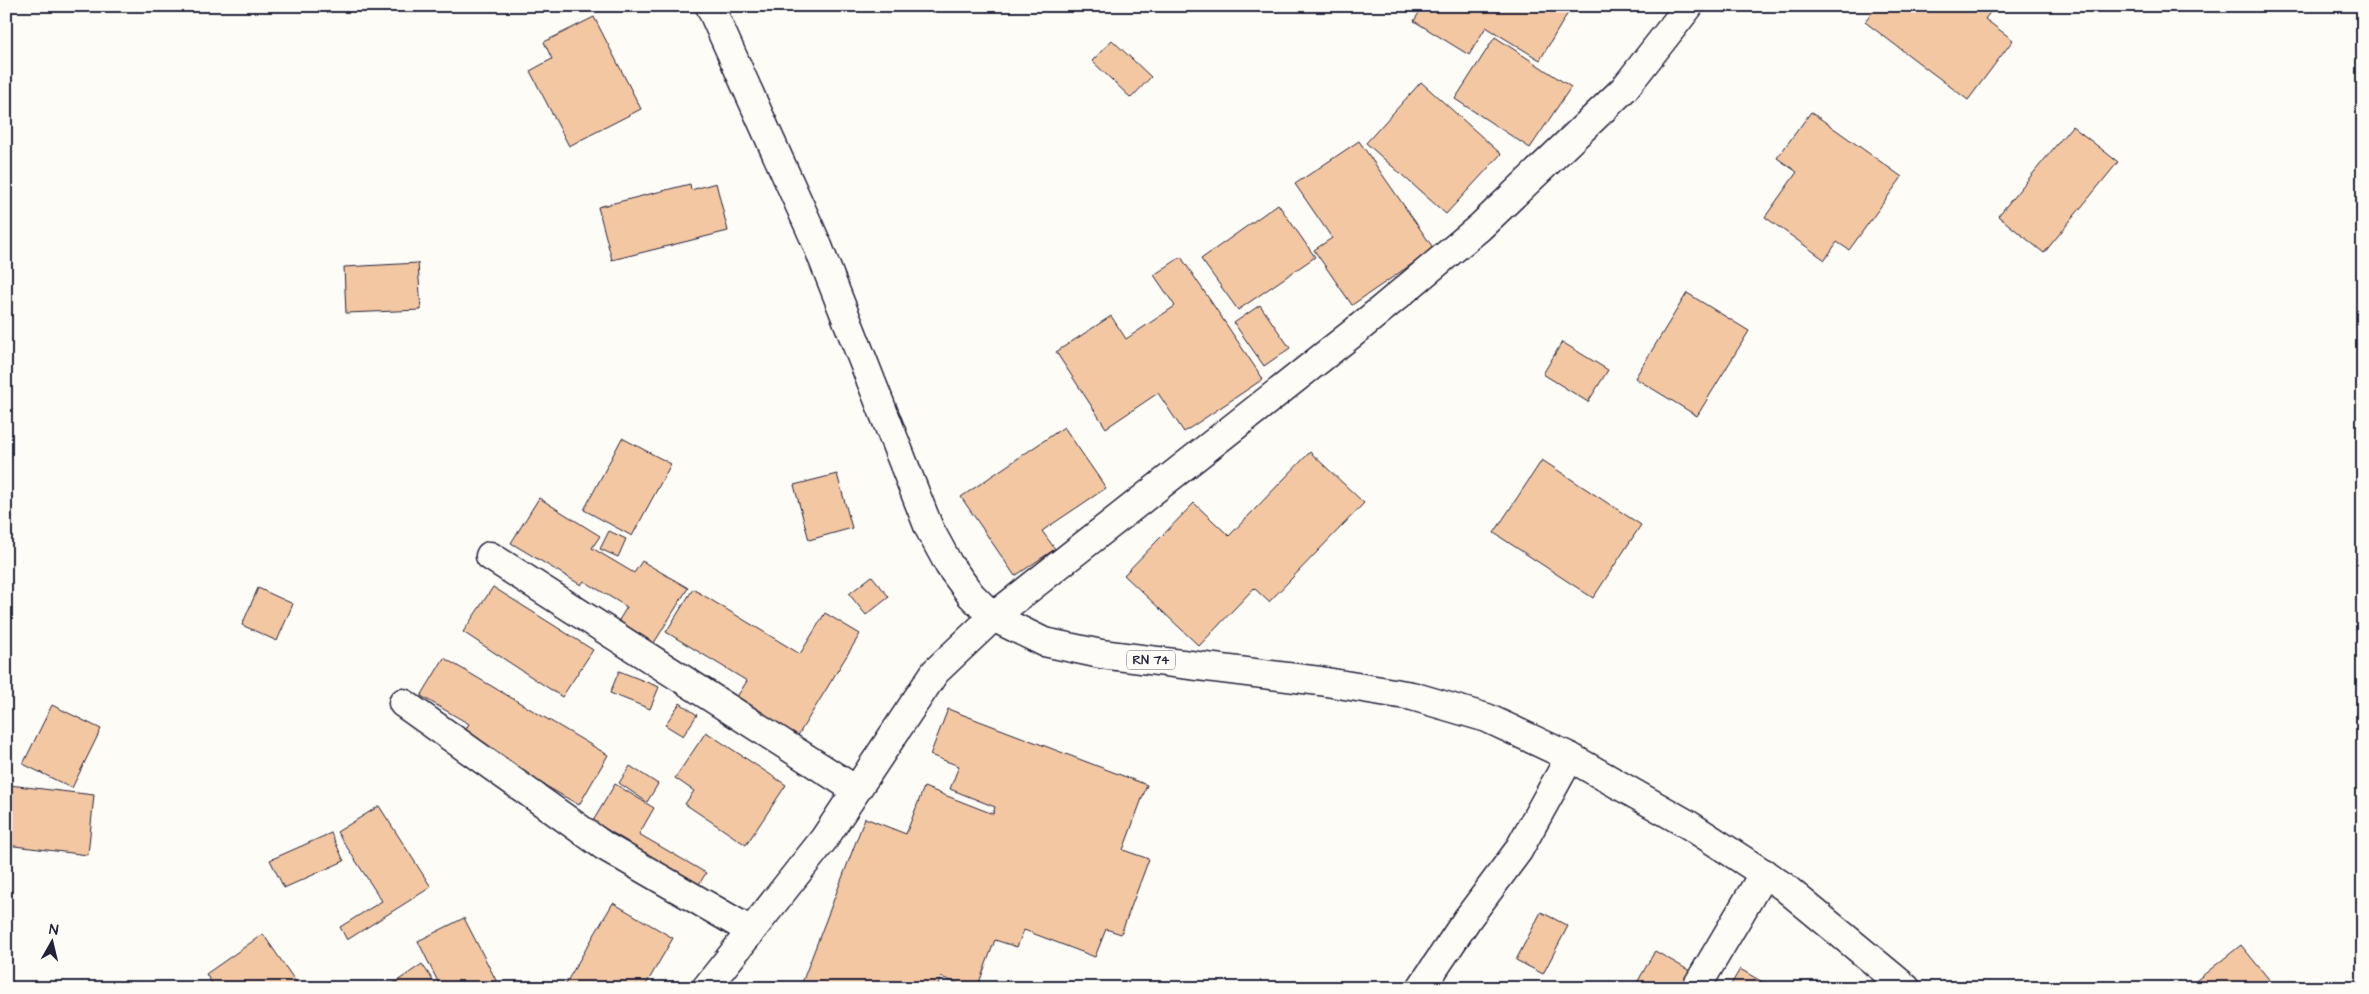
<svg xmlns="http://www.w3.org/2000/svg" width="2369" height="994" viewBox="0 0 2369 994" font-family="'Architects Daughter',sans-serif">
<rect width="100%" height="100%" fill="#fdfcf7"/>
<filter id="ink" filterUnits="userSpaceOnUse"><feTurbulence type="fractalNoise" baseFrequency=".02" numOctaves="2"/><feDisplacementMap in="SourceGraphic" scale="10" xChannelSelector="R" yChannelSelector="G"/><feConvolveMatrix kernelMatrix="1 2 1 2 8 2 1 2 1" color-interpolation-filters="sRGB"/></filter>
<g filter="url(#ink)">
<!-- building -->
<g fill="#f4c7a3" stroke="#22223b">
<polygon points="1423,6 1572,6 1540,60 1486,27 1469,55 1414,21"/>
<polygon points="1877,6 1995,6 1985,19 2013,40 1968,100 1865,22"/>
<polygon points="594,17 641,109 569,146 530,71 552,59 544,42"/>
<polygon points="1495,37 1571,87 1530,148 1455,99"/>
<polygon points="1112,40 1151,77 1131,98 1092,61"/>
<polygon points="1421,82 1501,154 1446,214 1366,143"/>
<polygon points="1811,112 1902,177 1849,250 1837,242 1825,260 1765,217 1797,172 1777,158"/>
<polygon points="2072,126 2118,162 2044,253 1998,216"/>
<polygon points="1359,141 1434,249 1352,305 1314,250 1332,238 1295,184"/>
<polygon points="716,183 728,231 612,260 598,207 690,184 691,190"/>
<polygon points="1278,204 1315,257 1238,310 1201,259"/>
<polygon points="1181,257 1263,379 1184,432 1158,393 1106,428 1056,352 1111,316 1126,339 1175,306 1154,275"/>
<polygon points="418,263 421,310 346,313 344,267"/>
<polygon points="1687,293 1749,331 1697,416 1635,378"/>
<polygon points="1260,305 1290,348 1264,366 1234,323"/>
<polygon points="1562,342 1608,370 1588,402 1543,374"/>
<polygon points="1064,427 1106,488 1042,531 1055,549 1015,576 961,497"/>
<polygon points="622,438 671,464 632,536 584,510"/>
<polygon points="1310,452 1364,503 1269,602 1254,588 1199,646 1124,575 1194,503 1229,536"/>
<polygon points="1542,460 1641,525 1593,598 1494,533"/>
<polygon points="837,474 852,528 809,540 794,485"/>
<polygon points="539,498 600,536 592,548 634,573 642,561 688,588 649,651 613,630 627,607 584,581 581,585 511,543"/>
<polygon points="609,531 626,539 618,557 600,549"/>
<polygon points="872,576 889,597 866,615 849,594"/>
<polygon points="493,587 593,650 562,697 463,632"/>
<polygon points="258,588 293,604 277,641 242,625"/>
<polygon points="693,589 800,654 825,613 860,634 797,737 735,700 747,681 666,632"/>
<polygon points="444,658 608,755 579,805 461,737 469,724 421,696"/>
<polygon points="619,671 659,687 650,709 610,693"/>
<polygon points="680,703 697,715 683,736 665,725"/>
<polygon points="52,705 101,729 72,788 23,764"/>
<polygon points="948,709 1147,785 1123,850 1149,859 1121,934 1106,929 1095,957 1024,930 1017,947 995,940 977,988 969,988 941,977 937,988 800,988 865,818 906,834 924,787 993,814 995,807 950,789 959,766 930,755"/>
<polygon points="706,732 786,785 746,845 685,804 694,791 675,778"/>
<polygon points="630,766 658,784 647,802 619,783"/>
<polygon points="615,784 654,808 639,834 706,873 693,894 621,852 628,842 593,821"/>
<polygon points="9,785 94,795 88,855 6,845 6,794 8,794"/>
<polygon points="379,806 431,887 347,940 340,927 382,901 337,832"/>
<polygon points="331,833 344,861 284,888 270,860"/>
<polygon points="613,903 673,938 644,988 563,988"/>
<polygon points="1541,912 1568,926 1543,974 1516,960"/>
<polygon points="464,918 500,988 441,988 418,941"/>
<polygon points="263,934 300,988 215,988 206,974"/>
<polygon points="2241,945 2276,988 2187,988"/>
<polygon points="1655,951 1690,971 1680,988 1634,988"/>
<polygon points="422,964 438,988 387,988"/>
<polygon points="1740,969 1773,988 1729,988"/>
</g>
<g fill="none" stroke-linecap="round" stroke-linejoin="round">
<defs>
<g id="minor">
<polyline points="490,556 856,790"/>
<polyline points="403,703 604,846 751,931"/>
<polyline points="706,988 824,839 935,672 993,617 1353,333 1480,227 1624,89 1689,6"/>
<polyline points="1421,988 1468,918 1518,851 1570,757"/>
<polyline points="1696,988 1764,873"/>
</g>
<polyline id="major" points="710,6 817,244 929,528 949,565 971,595 993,617 1044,642 1101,654 1320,681 1412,696 1487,718 1570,757 1689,825 1783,886 1906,988"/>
</defs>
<!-- minor casing -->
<use href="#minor" stroke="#22223b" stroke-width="31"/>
<!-- major casing -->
<use href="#major" stroke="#22223b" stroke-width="31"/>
<!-- minor -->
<use href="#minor" stroke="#fdfcf7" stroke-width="28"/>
<!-- major -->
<use href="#major" stroke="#fdfcf7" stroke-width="28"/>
</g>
</g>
<g text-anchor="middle" stroke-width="4.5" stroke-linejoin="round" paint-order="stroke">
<!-- shield labels -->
<rect fill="#fdfcf7" stroke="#646373" stroke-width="1" x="1127" y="650.5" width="48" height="19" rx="4"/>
<g font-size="12" font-weight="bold" fill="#22223b">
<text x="1151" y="664">RN 74</text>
</g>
</g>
<!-- margin -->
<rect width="2369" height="994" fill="none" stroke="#fdfcf7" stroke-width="25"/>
<rect x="12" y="12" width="2344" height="969" fill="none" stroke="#22223b" stroke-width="2" filter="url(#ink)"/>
<!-- north arrow -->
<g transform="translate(52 942) rotate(8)" stroke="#fdfcf7" stroke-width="4" paint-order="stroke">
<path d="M0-4L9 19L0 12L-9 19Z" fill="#22223b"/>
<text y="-8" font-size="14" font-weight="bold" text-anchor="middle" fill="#22223b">N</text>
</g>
</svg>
